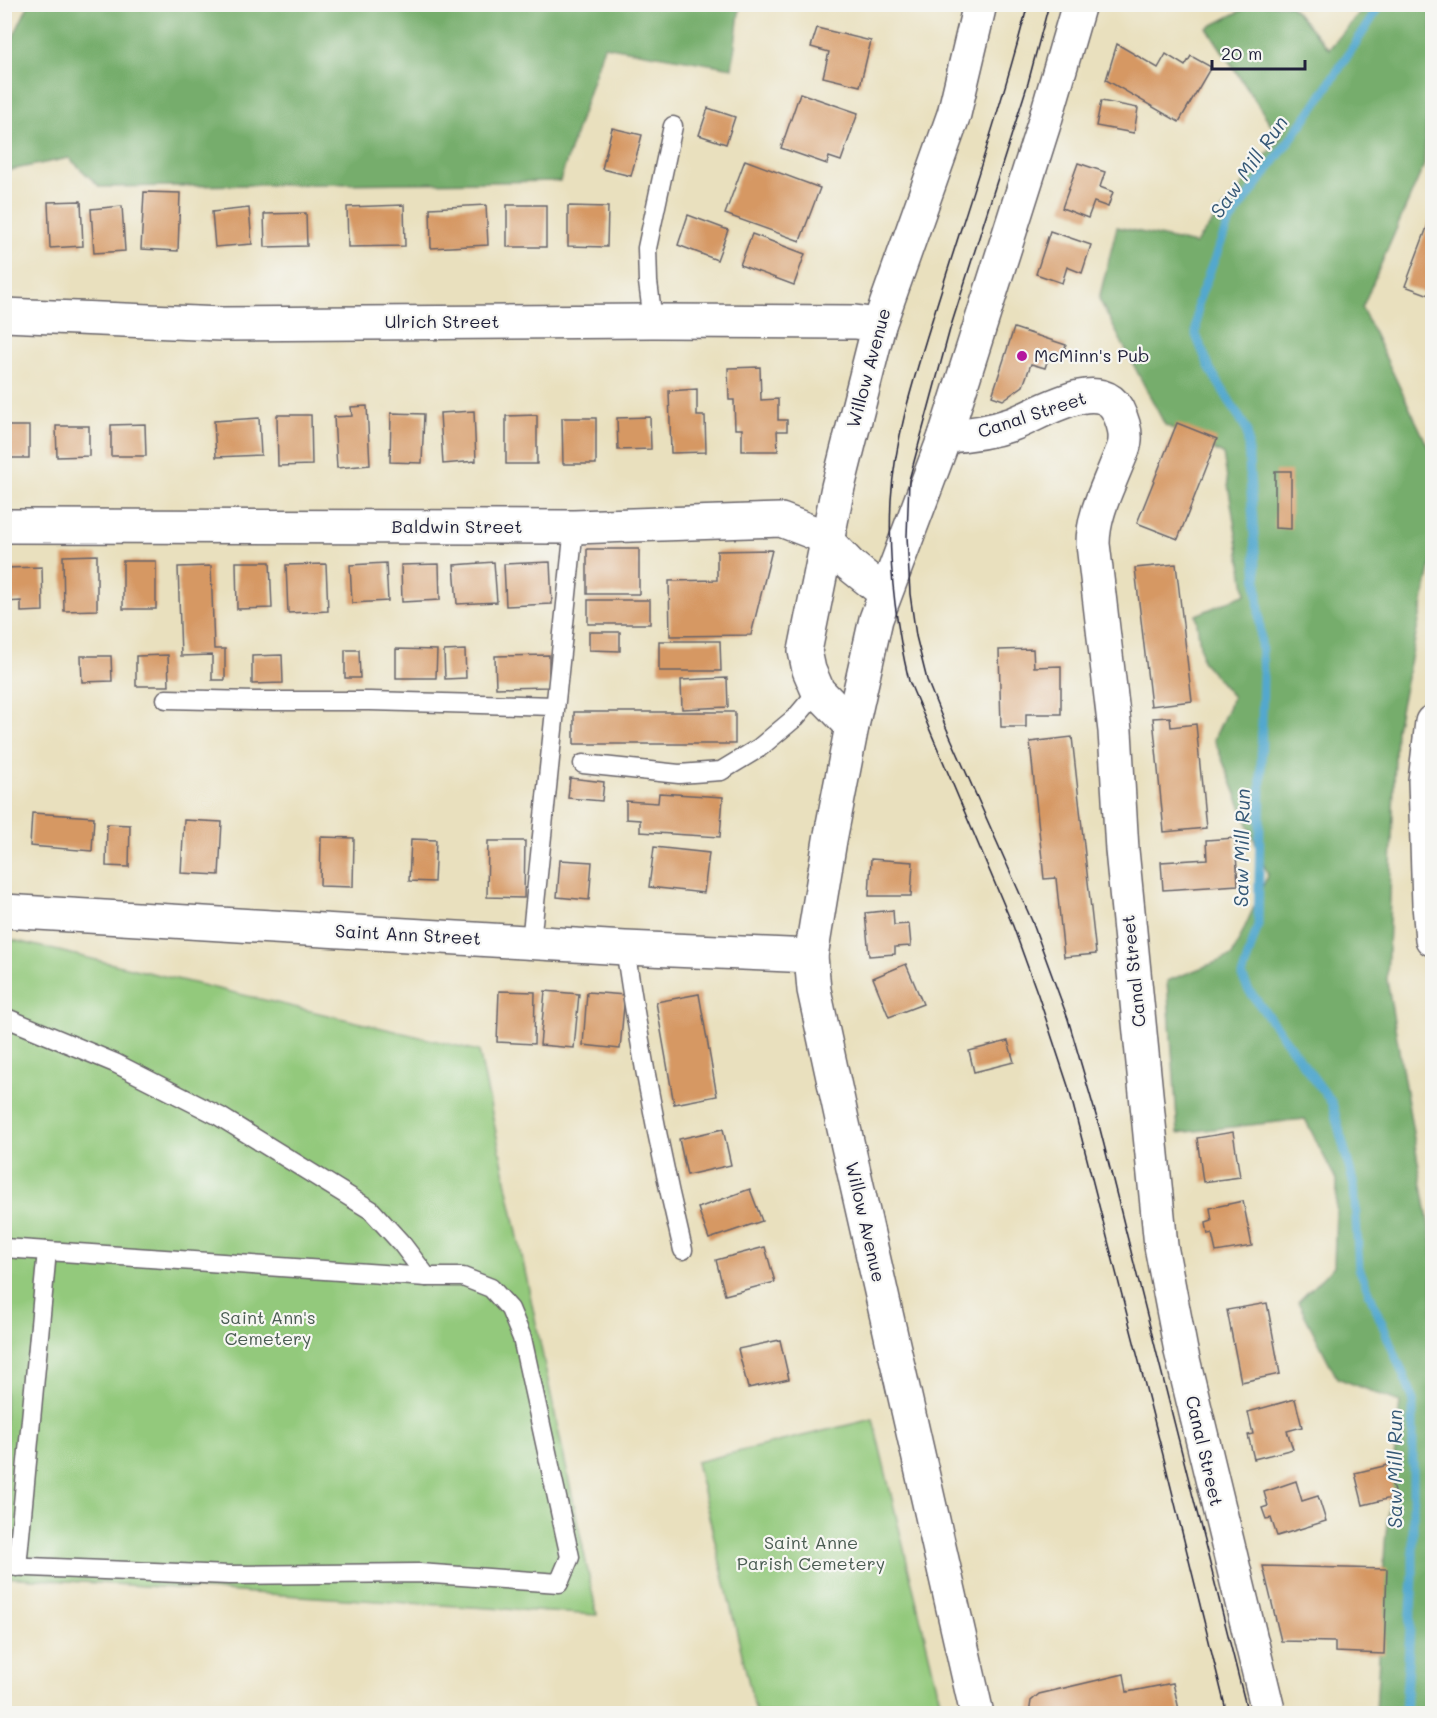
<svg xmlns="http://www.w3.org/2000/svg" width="1437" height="1718" viewBox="0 0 1437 1718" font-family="Mali,sans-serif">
<rect width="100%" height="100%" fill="#f6f6f2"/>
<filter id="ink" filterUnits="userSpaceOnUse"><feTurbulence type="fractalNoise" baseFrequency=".0167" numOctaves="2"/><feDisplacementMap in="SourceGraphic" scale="12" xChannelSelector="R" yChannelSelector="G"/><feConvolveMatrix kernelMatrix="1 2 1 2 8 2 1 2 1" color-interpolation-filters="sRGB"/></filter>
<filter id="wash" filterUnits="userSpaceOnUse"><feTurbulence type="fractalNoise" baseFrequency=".008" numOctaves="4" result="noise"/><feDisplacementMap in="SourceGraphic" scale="24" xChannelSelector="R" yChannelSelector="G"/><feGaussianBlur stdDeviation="1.35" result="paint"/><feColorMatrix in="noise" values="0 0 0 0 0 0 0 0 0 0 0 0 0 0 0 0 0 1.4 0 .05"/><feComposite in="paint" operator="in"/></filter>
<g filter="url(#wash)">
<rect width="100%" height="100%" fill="#e9e0be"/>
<!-- green -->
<g fill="#93c97c" stroke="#5a765c" stroke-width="1.5">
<polygon points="4,938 479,1051 597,1615 5,1577"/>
<polygon points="873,1419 943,1713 756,1713 696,1462"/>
</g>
<!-- forest -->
<g fill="#76ad6c" stroke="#4c6854" stroke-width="1.5">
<polygon points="29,4 740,4 740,5 732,68 604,46 560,181 100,187 69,158 5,171 5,54"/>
<polygon points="1252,5 1290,5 1329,49 1366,5 1432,5 1432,86 1428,89 1424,165 1362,308 1432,455 1432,560 1396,729 1387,980 1432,1244 1432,1713 1376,1713 1385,1543 1400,1402 1337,1378 1298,1302 1334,1266 1337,1182 1305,1119 1178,1133 1167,981 1232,956 1268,875 1214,739 1233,697 1202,661 1196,615 1246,594 1223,454 1165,425 1099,299 1117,227 1195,244 1280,138 1207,28"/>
</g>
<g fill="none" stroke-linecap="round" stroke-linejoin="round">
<!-- stream -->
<polyline stroke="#52a8ce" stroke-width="9" points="1381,4 1316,104 1228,224 1198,302 1196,335 1210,369 1247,430 1263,672 1258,925 1242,976 1248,989 1332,1103 1354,1185 1359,1268 1413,1398 1413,1578 1405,1714"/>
</g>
<g id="blocks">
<!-- building -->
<g fill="#d69864">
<polygon points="817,28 871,41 860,86 823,77 829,52 811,47"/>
<polygon points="1117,44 1158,68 1166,54 1185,66 1191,56 1211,67 1179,122 1106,80"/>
<polygon points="800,93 858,113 841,161 829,157 827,164 781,148"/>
<polygon points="1101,101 1138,108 1134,133 1096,126"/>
<polygon points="708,108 735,117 726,144 699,135"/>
<polygon points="612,128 642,135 631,176 602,169"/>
<polygon points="745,160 820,188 800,241 725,214"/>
<polygon points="1078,163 1105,172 1100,187 1113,192 1108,207 1094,202 1088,218 1062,208"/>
<polygon points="144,192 180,193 178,251 141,249"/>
<polygon points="81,201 83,246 50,248 48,202"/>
<polygon points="404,205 405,246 348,247 347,207"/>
<polygon points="486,205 488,245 431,248 430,208"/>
<rect x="507" y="205" width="39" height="42"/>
<polygon points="122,206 125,251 94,253 91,209"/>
<polygon points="568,206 608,207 607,247 568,246"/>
<polygon points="249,208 252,244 215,247 212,212"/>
<polygon points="306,213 307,246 265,247 264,214"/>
<polygon points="1432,214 1432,296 1405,286"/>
<polygon points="688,215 728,230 717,260 678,245"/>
<polygon points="1050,231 1091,245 1082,273 1067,267 1062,283 1036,274"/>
<polygon points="752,234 805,254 794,285 740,265"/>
<polygon points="1014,328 1066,345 1062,357 1050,353 1045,368 1031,364 1023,386 1003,400 992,396"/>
<polygon points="760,367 761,400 778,399 778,420 787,420 787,431 777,431 778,451 742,451 742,429 735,429 734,400 729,400 728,368"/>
<polygon points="697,389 697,416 705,416 706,452 671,453 669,391"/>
<polygon points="367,406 370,465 337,468 334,417 352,416 351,407"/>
<polygon points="474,411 476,461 443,464 440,413"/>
<polygon points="391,413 424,414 422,463 390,462"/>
<polygon points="277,415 311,415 312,465 278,466"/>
<polygon points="537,415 537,464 506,464 506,416"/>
<polygon points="650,417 651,449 618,450 617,418"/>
<polygon points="259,418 261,455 216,457 214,421"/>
<polygon points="562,418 596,418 596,464 563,464"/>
<polygon points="1177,423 1217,439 1178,539 1137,523"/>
<polygon points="145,424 146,456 111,456 111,425"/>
<rect x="4" y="426" width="25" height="32"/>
<polygon points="56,426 89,426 89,456 57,457"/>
<polygon points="1275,471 1291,471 1291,529 1275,528"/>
<rect x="587" y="549" width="52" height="45"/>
<polygon points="772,550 751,635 670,636 669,581 717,580 717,551"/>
<polygon points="97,555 97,610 64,611 63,556"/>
<rect x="123" y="561" width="33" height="48"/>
<polygon points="236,562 270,562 272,608 237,609"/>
<polygon points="494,562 497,602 457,604 454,565"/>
<polygon points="550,562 552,604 506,606 504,564"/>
<polygon points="386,563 388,601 352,603 350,565"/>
<polygon points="326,564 328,611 288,613 286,565"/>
<polygon points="439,564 440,600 402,602 401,565"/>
<polygon points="1176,564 1192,701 1151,706 1135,568"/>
<polygon points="211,566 214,649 225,649 225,680 212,680 212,655 181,656 178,567"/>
<polygon points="42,567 43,611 21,612 21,601 4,602 4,568"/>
<rect x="588" y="600" width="62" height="24"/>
<polygon points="589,632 620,632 620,651 589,650"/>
<polygon points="659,641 720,641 721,671 659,671"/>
<polygon points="396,649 437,650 436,678 396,678"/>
<polygon points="1033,649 1034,667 1061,666 1061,714 1026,714 1026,727 1001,727 999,650"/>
<polygon points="345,650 359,650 360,678 345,678"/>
<polygon points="465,650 466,678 445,679 444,651"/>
<polygon points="168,655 169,686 136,686 136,656"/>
<polygon points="282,655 283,683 252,684 252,656"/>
<polygon points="549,655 549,687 496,688 495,656"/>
<polygon points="81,656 111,656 112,681 82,682"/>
<polygon points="727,678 728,707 682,709 681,680"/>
<rect x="574" y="712" width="161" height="32"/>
<polygon points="1170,717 1171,727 1196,724 1206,828 1164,832 1153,718"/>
<polygon points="1072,737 1096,954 1064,957 1056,878 1044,879 1030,742"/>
<polygon points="570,778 604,782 602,801 568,798"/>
<polygon points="659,793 723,797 720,837 640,832 640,820 626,819 626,801 658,803"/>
<polygon points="32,813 94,817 92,851 30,846"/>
<polygon points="184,820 222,822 219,875 181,873"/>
<polygon points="107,824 130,825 129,867 106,866"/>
<polygon points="321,837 354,838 353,887 320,886"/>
<polygon points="1235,838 1238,885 1163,890 1161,862 1207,859 1206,840"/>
<polygon points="411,839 436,840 434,882 409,881"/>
<polygon points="488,841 525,841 524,898 487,897"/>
<polygon points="654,847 709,853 704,893 649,887"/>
<polygon points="871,859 913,862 911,896 869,896"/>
<polygon points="560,860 592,862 589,900 557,897"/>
<polygon points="893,910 894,925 909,924 911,946 895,947 895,954 869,956 865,913"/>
<polygon points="906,964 923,1004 889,1017 873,978"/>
<polygon points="499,991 535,992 534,1044 497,1042"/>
<polygon points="545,991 579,994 574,1048 540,1045"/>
<polygon points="587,992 625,995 620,1049 583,1045"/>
<polygon points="699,994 717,1096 674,1104 656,1002"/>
<polygon points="1008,1041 1014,1062 974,1072 969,1051"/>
<polygon points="723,1129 731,1165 687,1175 679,1139"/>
<polygon points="1233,1132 1240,1177 1203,1182 1197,1138"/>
<polygon points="750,1189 762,1221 709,1239 698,1208"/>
<polygon points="1243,1201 1252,1246 1216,1252 1212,1234 1208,1235 1206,1223 1212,1221 1210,1208"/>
<polygon points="765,1247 775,1282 725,1295 716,1260"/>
<polygon points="1267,1303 1280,1374 1241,1382 1227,1310"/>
<polygon points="780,1340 789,1379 748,1388 738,1349"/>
<polygon points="1295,1399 1302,1427 1287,1431 1293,1449 1254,1459 1248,1435 1253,1434 1248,1412"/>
<polygon points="1388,1465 1395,1497 1363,1505 1355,1473"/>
<polygon points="1296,1481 1302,1501 1318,1496 1326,1521 1277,1536 1271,1518 1266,1519 1262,1508 1268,1506 1264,1492"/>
<polygon points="1263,1566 1387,1569 1384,1654 1335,1652 1335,1642 1281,1641"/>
<polygon points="1124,1674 1127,1692 1173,1683 1180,1714 1029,1714 1031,1701 1039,1694"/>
</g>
</g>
</g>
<g filter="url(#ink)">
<use href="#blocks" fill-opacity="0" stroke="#686469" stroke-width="1.5"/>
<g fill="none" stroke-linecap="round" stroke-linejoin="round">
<defs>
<g id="service">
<polyline points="653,321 648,282 647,248 673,126"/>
<polyline points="166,699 254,701 370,701 555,706"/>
<polyline points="583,764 679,774 721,771 759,748 796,717 818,691"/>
<polyline points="531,942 574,527"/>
<path d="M625,948c15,102 34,202 58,302"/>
<polyline points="4,1017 115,1063 219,1116 371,1210 402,1244 427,1277"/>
<polyline points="4,1248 427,1277 463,1277 491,1288 510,1309 522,1338 570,1557 559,1583 419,1573 229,1575 4,1566"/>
<polyline points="17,1567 47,1251"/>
</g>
<g id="minor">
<polyline points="4,315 221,324 653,321 855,322 879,325"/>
<path d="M945,436c25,-1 45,-4 68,-12 25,-9 85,-49 104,-15 5,10 9,20 8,31 0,8 -6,18 -9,26 -10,25 -23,50 -23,78l22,187 7,119 39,396 20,105 88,363"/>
<polyline points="4,526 574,527 781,520 815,533 827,541 850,565 885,593"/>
<polyline points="852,726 818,691 809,670 805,651 838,487 879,325 954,114 980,4"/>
<polyline points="4,911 625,948 811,956"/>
<polyline points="977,1714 843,1124 814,990 811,956 830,840 852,726 876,619 945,436 1044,124 1079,4"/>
</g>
<polyline id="primary" points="1432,722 1425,781 1429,905 1432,939"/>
</defs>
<!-- service casing -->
<use href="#service" stroke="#686469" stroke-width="21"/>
<!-- minor casing -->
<use href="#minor" stroke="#686469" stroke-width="36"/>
<!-- primary casing -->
<use href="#primary" stroke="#686469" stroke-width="36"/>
<!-- service -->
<use href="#service" stroke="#fff" stroke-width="18"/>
<!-- minor -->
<use href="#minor" stroke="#fff" stroke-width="33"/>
<!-- primary -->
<use href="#primary" stroke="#fff" stroke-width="33"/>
<!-- tram -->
<g stroke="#22223b" stroke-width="1.5">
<path d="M1028,4c-26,100 -59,198 -90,297 -20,65 -43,131 -47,199 -3,61 4,122 18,181l104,245 25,69 31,94 94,366 64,259"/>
<polyline points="1049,4 1028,83 950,329 909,480 907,536 910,594 916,636 927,680 945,725 1032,921 1068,1019 1100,1129 1248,1714"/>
</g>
</g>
</g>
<!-- markers -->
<circle fill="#b5179e" stroke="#f6f6f2" stroke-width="2" cx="1022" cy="356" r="6"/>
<g text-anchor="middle" stroke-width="4.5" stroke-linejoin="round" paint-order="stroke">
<!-- street labels -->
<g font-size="18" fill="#22223b" stroke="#f6f6f2">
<text x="442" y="328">Ulrich Street</text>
<text transform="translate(869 368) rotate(-75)" y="6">Willow Avenue</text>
<text transform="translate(1032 415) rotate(-18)" y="6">Canal Street</text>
<text x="457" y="533">Baldwin Street</text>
<text transform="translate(408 935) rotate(3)" y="6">Saint Ann Street</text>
<text transform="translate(1134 971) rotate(-96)" y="6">Canal Street</text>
<text transform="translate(865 1222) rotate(77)" y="6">Willow Avenue</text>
<text transform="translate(1204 1451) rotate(77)" y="6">Canal Street</text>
</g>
<!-- poi labels -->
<g font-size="18" fill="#22223b" stroke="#f6f6f2" text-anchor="start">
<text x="1034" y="362">McMinn's Pub</text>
</g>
<!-- park labels -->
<g font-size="18" fill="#4a5c52" stroke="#f6f6f2">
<text x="268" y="1324">Saint Ann's<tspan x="268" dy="21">Cemetery</tspan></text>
<text x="811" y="1549">Saint Anne<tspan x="811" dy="21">Parish Cemetery</tspan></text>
</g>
<!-- water labels -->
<g font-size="20" font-style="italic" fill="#355876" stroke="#f6f6f2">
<text transform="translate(1249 167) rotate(-55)" y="7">Saw Mill Run</text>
<text transform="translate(1242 848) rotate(-89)" y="7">Saw Mill Run</text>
<text transform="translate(1395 1469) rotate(-90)" y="7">Saw Mill Run</text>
</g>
</g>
<!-- margin -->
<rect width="1437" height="1718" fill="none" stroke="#f6f6f2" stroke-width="24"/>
<!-- scale -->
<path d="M1212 60v9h93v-9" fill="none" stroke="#22223b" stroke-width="3"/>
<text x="1221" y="60" font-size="18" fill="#22223b" stroke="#f6f6f2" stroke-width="4.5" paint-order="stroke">20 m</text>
</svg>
